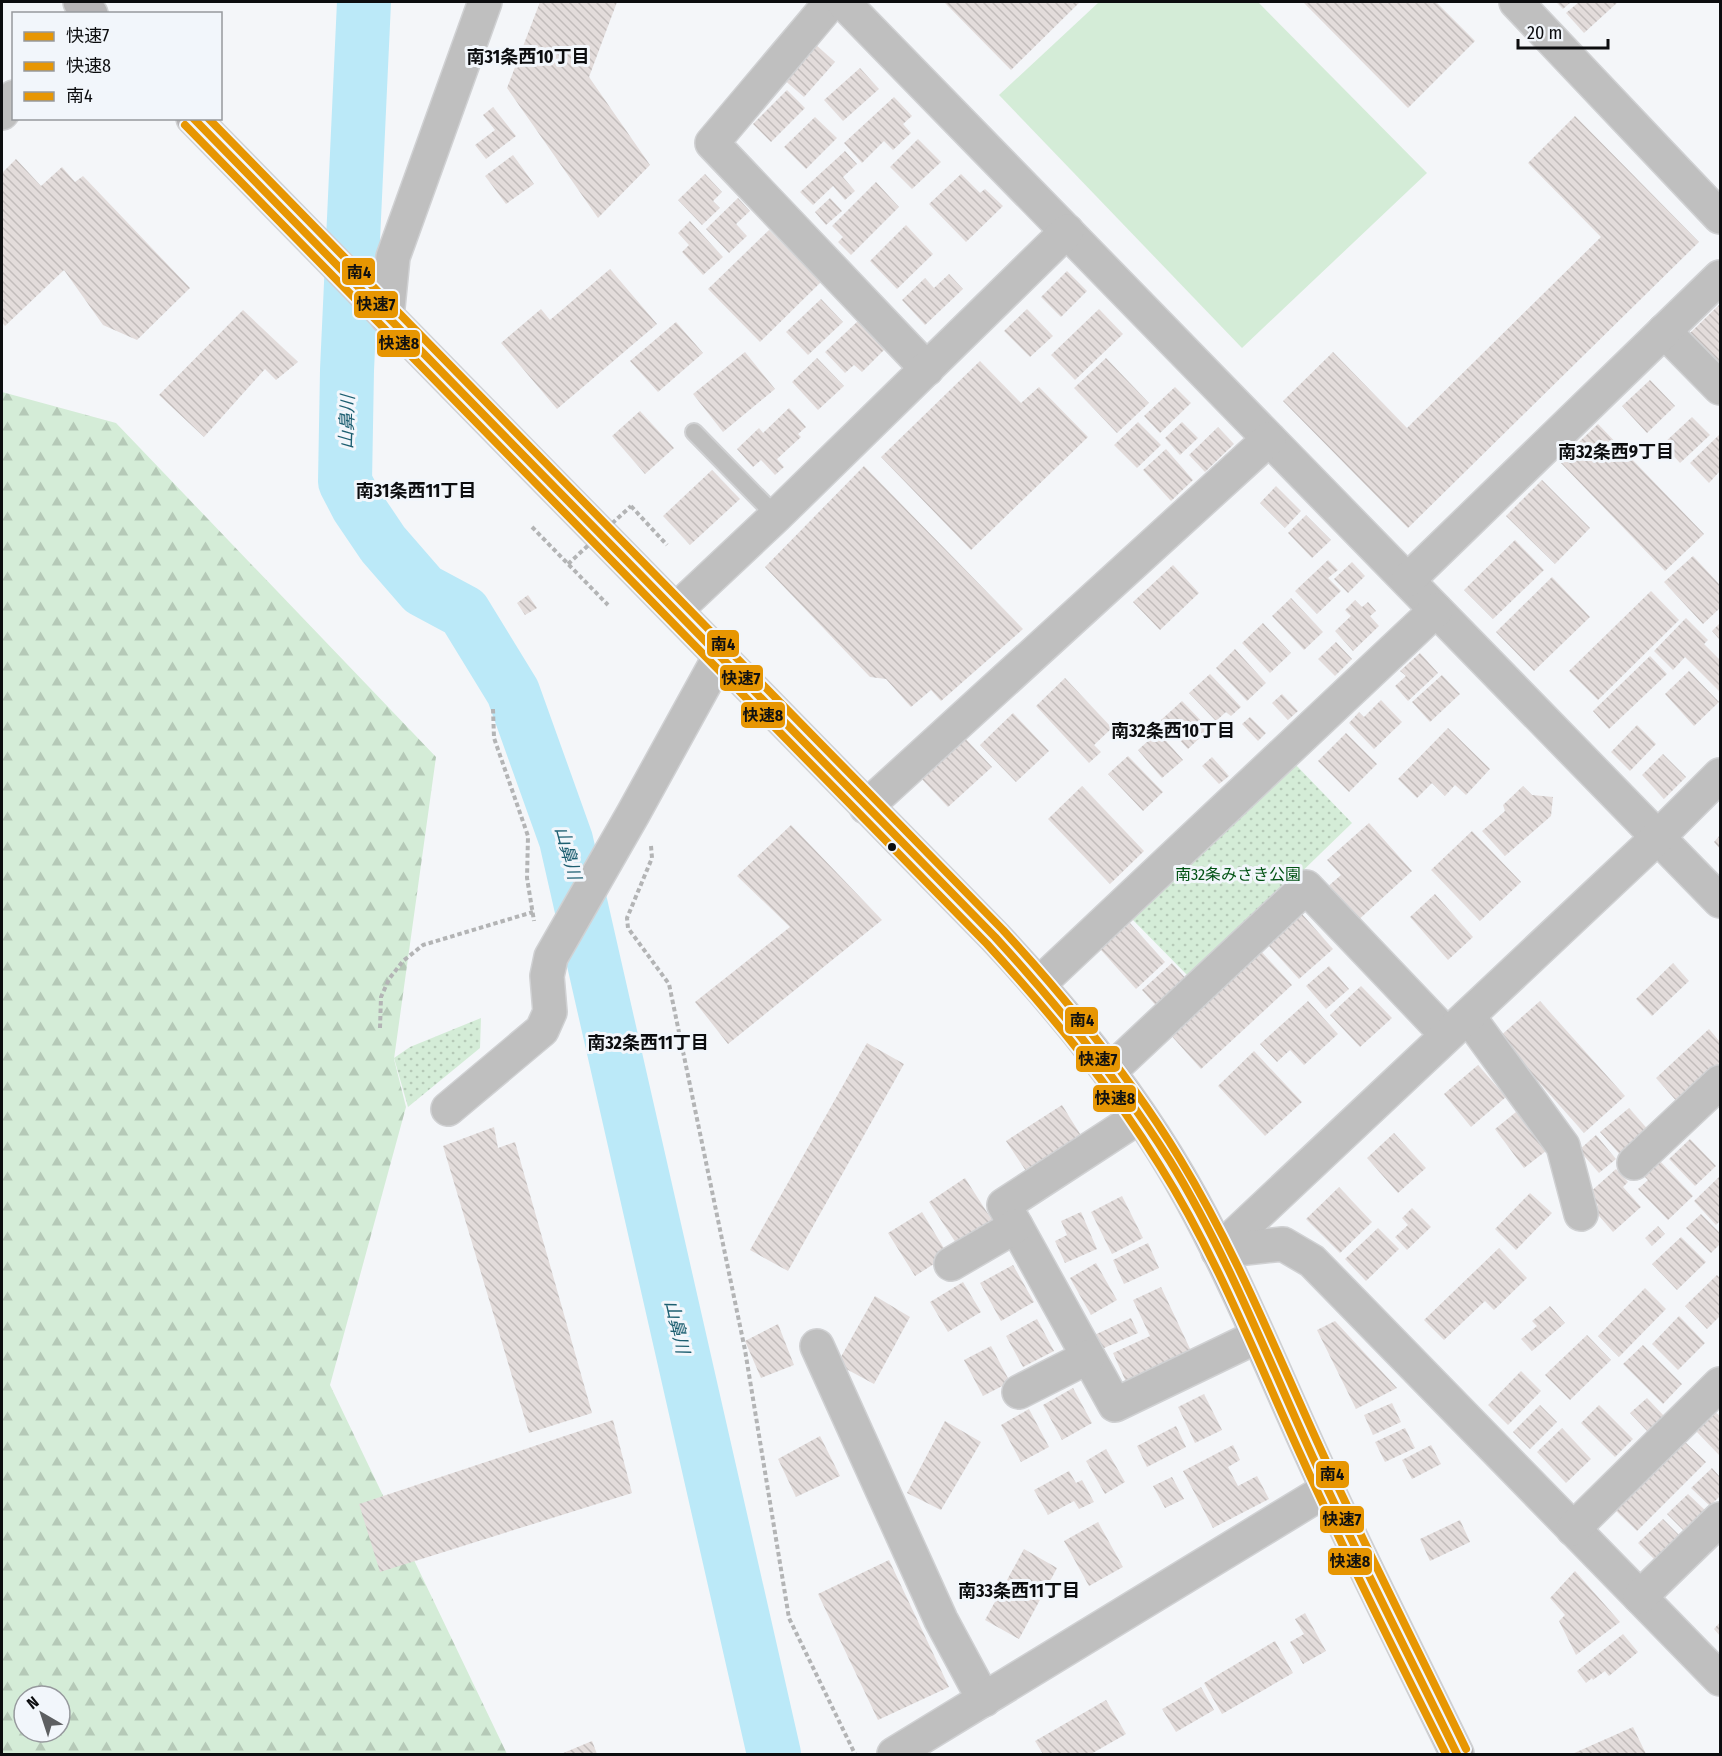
<svg xmlns="http://www.w3.org/2000/svg" width="1722" height="1756" viewBox="0 0 1722 1756" font-family="'Fira Sans Condensed','Noto Sans JP',sans-serif">
<defs>
<pattern id="forest-firs" width="22" height="20" patternUnits="userSpaceOnUse" patternTransform="scale(1.5)"><rect width="22" height="20" fill="#d4ecd7"/><path d="M5 1l3.5 6h-7zM16 11l3.5 6h-7z" fill="#b5c9b7"/></pattern>
<pattern id="park-dots" width="8" height="8" patternUnits="userSpaceOnUse" patternTransform="scale(1.5)"><rect width="8" height="8" fill="#d4ecd7"/><path d="M2 2h.1M6 6h.1" fill="none" stroke="#b5c9b7" stroke-width="1.8" stroke-linecap="round"/></pattern>
<pattern id="building-back-hatch" width="6" height="6" patternUnits="userSpaceOnUse" patternTransform="scale(1.5)"><rect width="6" height="6" fill="#e3dcdb"/><path d="M-1 5l2 2M0 0l6 6M5-1l2 2" fill="none" stroke="#c2bcbb"/></pattern>
</defs>
<rect width="100%" height="100%" fill="#f4f6f9"/>
<!-- green -->
<polygon fill="#d4ecd7" points="1099,2 1258,2 1427,173 1242,348 999,95"/>
<!-- forest -->
<path fill="url(#forest-firs)" fill-rule="evenodd" d="M2,392l114,31 320,334 -42,302 12,48 -76,278 177,369h-505zM24,1696h36v36h-36z"/>
<!-- park -->
<g fill="url(#park-dots)">
<polygon points="1293,762 1352,823 1191,979 1131,918"/>
<polygon points="481,1018 480,1048 408,1107 394,1058 410,1047"/>
</g>
<g fill="none" stroke-linecap="round" stroke-linejoin="round">
<!-- river -->
<polyline stroke="#bbe9f8" stroke-width="54" points="364,2 347,370 345,482 358,507 383,544 423,590 464,612 513,692 566,840 774,1754"/>
</g>
<!-- building -->
<g fill="url(#building-back-hatch)">
<polygon points="540,2 617,2 589,77 650,165 598,218 507,88"/>
<polygon points="944,2 1080,2 1011,70"/>
<polygon points="1303,2 1436,2 1475,41 1408,108"/>
<polygon points="1556,2 1571,2 1563,9"/>
<polygon points="1579,2 1618,2 1584,33 1566,13"/>
<polygon points="814,43 835,62 804,97 782,78"/>
<polygon points="860,68 879,89 843,121 824,100"/>
<polygon points="787,90 805,108 771,142 753,124"/>
<polygon points="894,97 912,116 903,124 911,133 893,150 884,141 862,163 844,143"/>
<polygon points="493,107 516,136 486,159 475,145 495,130 483,115"/>
<polygon points="1575,116 1699,242 1408,528 1283,401 1333,352 1407,428 1601,237 1528,163"/>
<polygon points="815,117 837,138 806,169 784,147"/>
<polygon points="918,139 941,162 912,189 890,167"/>
<polygon points="845,151 857,164 843,177 855,191 845,200 833,186 813,205 800,192"/>
<polygon points="513,155 534,184 506,204 485,176"/>
<polygon points="16,159 41,186 62,167 75,182 83,176 190,288 137,340 103,325 64,270 5,326 2,322 2,173"/>
<polygon points="705,174 722,192 713,201 720,208 702,225 678,200"/>
<polygon points="961,174 980,193 985,189 1003,206 966,242 929,204"/>
<polygon points="876,182 899,207 851,255 838,242 843,237 832,226"/>
<polygon points="738,198 750,211 736,224 747,236 729,253 706,229"/>
<polygon points="830,198 842,211 826,225 815,212"/>
<polygon points="690,221 723,257 703,275 682,252 689,245 678,233"/>
<polygon points="906,225 933,254 897,289 870,261"/>
<polygon points="769,230 821,282 760,342 708,289"/>
<polygon points="610,269 657,324 557,409 501,343 541,309 550,320"/>
<polygon points="1067,271 1087,291 1061,317 1041,297"/>
<polygon points="949,274 963,289 925,325 902,300 925,278 934,288"/>
<polygon points="821,299 843,322 808,355 786,332"/>
<polygon points="1720,304 1720,367 1689,334"/>
<polygon points="1027,309 1053,336 1030,357 1004,331"/>
<polygon points="1099,309 1123,334 1075,380 1051,355"/>
<polygon points="243,310 298,362 276,380 265,369 204,437 159,395"/>
<polygon points="858,321 885,349 862,372 854,365 845,373 825,352"/>
<polygon points="676,322 703,353 658,392 630,361"/>
<polygon points="745,352 775,389 723,432 693,394"/>
<polygon points="817,358 844,386 818,410 792,382"/>
<polygon points="1106,358 1149,403 1117,433 1074,388"/>
<polygon points="980,361 1021,403 1039,387 1088,437 971,550 881,457"/>
<polygon points="1650,380 1675,406 1647,433 1622,406"/>
<polygon points="1175,387 1191,403 1160,433 1144,416"/>
<polygon points="789,408 806,427 798,434 801,437 777,459 784,467 775,475 761,460 753,467 737,449 759,428 763,433"/>
<polygon points="640,411 674,448 645,474 612,436"/>
<polygon points="1692,417 1710,435 1680,463 1663,444"/>
<polygon points="1138,422 1161,445 1137,468 1114,445"/>
<polygon points="1182,422 1198,438 1180,455 1165,438"/>
<polygon points="1598,424 1704,534 1665,571 1559,461"/>
<polygon points="1218,427 1234,444 1205,472 1189,455"/>
<polygon points="1720,434 1720,471 1709,483 1690,463"/>
<polygon points="1166,449 1193,480 1171,501 1143,470"/>
<polygon points="864,466 1023,629 941,701 931,690 911,707 886,679 870,677 765,567"/>
<polygon points="712,470 740,499 690,545 663,516"/>
<polygon points="1542,480 1590,528 1555,564 1506,516"/>
<polygon points="1276,486 1301,511 1285,528 1260,503"/>
<polygon points="1306,515 1331,540 1312,558 1288,533"/>
<polygon points="1515,540 1544,570 1493,619 1464,590"/>
<polygon points="1693,556 1720,585 1720,608 1703,624 1664,582"/>
<polygon points="1328,560 1338,570 1328,578 1341,591 1317,614 1295,591"/>
<polygon points="1352,562 1365,576 1348,593 1334,579"/>
<polygon points="1173,565 1199,593 1160,630 1133,602"/>
<polygon points="1552,577 1590,617 1534,671 1496,632"/>
<polygon points="1651,591 1679,620 1598,700 1569,671"/>
<polygon points="528,595 537,608 525,615 517,603"/>
<polygon points="1291,598 1323,632 1304,650 1272,616"/>
<polygon points="1355,600 1362,607 1368,602 1376,611 1370,616 1379,626 1353,651 1335,631 1351,616 1345,610"/>
<polygon points="1686,618 1708,640 1704,644 1720,660 1720,692 1685,657 1673,670 1654,651"/>
<polygon points="1263,623 1291,653 1270,673 1242,643"/>
<polygon points="1720,623 1720,640 1712,631"/>
<polygon points="1336,642 1352,659 1335,676 1318,659"/>
<polygon points="1235,649 1266,683 1247,701 1216,668"/>
<polygon points="1420,653 1438,673 1408,701 1395,686 1406,676 1400,671"/>
<polygon points="1650,656 1667,674 1609,729 1593,711"/>
<polygon points="1689,671 1719,702 1694,726 1665,694"/>
<polygon points="1210,674 1241,707 1231,716 1226,712 1216,721 1189,693"/>
<polygon points="1442,675 1460,694 1430,722 1412,702"/>
<polygon points="1065,678 1112,728 1094,745 1101,752 1089,763 1036,706"/>
<polygon points="1282,694 1298,711 1288,720 1272,703"/>
<polygon points="1381,700 1402,722 1374,749 1349,723 1359,712 1364,717"/>
<polygon points="1182,701 1209,729 1188,749 1161,720"/>
<polygon points="1013,713 1049,751 1016,782 980,745"/>
<polygon points="1250,717 1266,733 1258,741 1242,724"/>
<polygon points="1637,725 1656,744 1630,771 1611,752"/>
<polygon points="1448,728 1490,769 1466,795 1455,785 1445,796 1432,783 1417,798 1398,779"/>
<polygon points="1158,732 1183,760 1162,778 1138,750"/>
<polygon points="1346,733 1377,764 1349,792 1318,761"/>
<polygon points="962,735 992,767 948,807 918,775"/>
<polygon points="1663,754 1686,777 1664,799 1642,775"/>
<polygon points="1128,756 1163,792 1143,811 1108,774"/>
<polygon points="1212,757 1229,776 1219,784 1202,766"/>
<polygon points="1082,786 1144,851 1110,884 1048,819"/>
<polygon points="1523,786 1532,795 1553,797 1551,816 1505,856 1482,831 1505,811 1503,805"/>
<polygon points="1369,823 1412,871 1355,923 1325,889 1341,875 1327,860"/>
<polygon points="791,825 882,920 728,1044 695,1002 790,927 737,876"/>
<polygon points="1472,831 1521,882 1480,921 1431,870"/>
<polygon points="1720,835 1720,849 1714,842"/>
<polygon points="1435,894 1473,937 1448,960 1410,917"/>
<polygon points="1302,914 1333,949 1299,979 1268,945"/>
<polygon points="1130,923 1165,962 1136,989 1100,949"/>
<polygon points="1260,950 1292,985 1201,1069 1169,1033"/>
<polygon points="1172,963 1190,983 1160,1010 1142,990"/>
<polygon points="1673,963 1689,981 1652,1016 1636,999"/>
<polygon points="1329,966 1349,989 1326,1009 1306,986"/>
<polygon points="1361,986 1392,1018 1360,1047 1330,1015"/>
<polygon points="1308,1001 1338,1034 1304,1065 1290,1050 1277,1062 1260,1044"/>
<polygon points="1540,1001 1625,1096 1584,1133 1499,1037"/>
<polygon points="1709,1029 1720,1042 1720,1067 1679,1104 1656,1078"/>
<polygon points="867,1043 904,1064 788,1271 750,1250"/>
<polygon points="1254,1051 1302,1102 1265,1136 1218,1086"/>
<polygon points="1478,1065 1506,1097 1471,1127 1444,1094"/>
<polygon points="1062,1105 1085,1142 1030,1177 1006,1141"/>
<polygon points="1629,1108 1651,1133 1623,1158 1600,1132"/>
<polygon points="1516,1112 1546,1151 1524,1168 1495,1129"/>
<polygon points="494,1127 498,1148 515,1142 592,1413 529,1433 443,1146"/>
<polygon points="1394,1133 1426,1168 1398,1193 1367,1158"/>
<polygon points="1596,1135 1616,1159 1599,1173 1579,1150"/>
<polygon points="1690,1139 1716,1166 1695,1186 1669,1159"/>
<polygon points="1659,1160 1693,1196 1668,1220 1638,1189 1648,1180 1643,1175"/>
<polygon points="1616,1169 1628,1182 1623,1187 1641,1207 1613,1232 1593,1209 1598,1205 1588,1194"/>
<polygon points="1720,1176 1720,1221 1716,1225 1694,1201"/>
<polygon points="965,1178 992,1220 956,1243 929,1202"/>
<polygon points="1339,1187 1372,1222 1340,1253 1306,1219"/>
<polygon points="1530,1193 1552,1213 1516,1250 1495,1229"/>
<polygon points="1122,1196 1143,1238 1112,1254 1091,1212"/>
<polygon points="1412,1208 1431,1227 1407,1250 1395,1237 1408,1225 1402,1218"/>
<polygon points="922,1212 948,1255 915,1276 888,1233"/>
<polygon points="1081,1212 1097,1249 1065,1263 1055,1241 1067,1235 1061,1221"/>
<polygon points="1701,1214 1720,1233 1720,1244 1711,1253 1686,1228"/>
<polygon points="1658,1226 1665,1234 1652,1246 1645,1238"/>
<polygon points="1378,1228 1399,1249 1366,1281 1345,1259"/>
<polygon points="1681,1237 1706,1262 1677,1290 1652,1264"/>
<polygon points="1148,1243 1159,1268 1124,1284 1113,1260"/>
<polygon points="1499,1248 1527,1278 1494,1310 1485,1301 1444,1340 1424,1320"/>
<polygon points="1096,1263 1117,1300 1091,1315 1070,1278"/>
<polygon points="1013,1265 1034,1302 1001,1321 980,1283"/>
<polygon points="1717,1275 1720,1278 1720,1316 1707,1329 1685,1306"/>
<polygon points="963,1282 981,1312 948,1332 930,1302"/>
<polygon points="1161,1287 1192,1353 1127,1384 1113,1353 1150,1336 1133,1300"/>
<polygon points="1645,1288 1666,1309 1619,1357 1598,1336"/>
<polygon points="875,1296 910,1317 874,1384 837,1364"/>
<polygon points="1550,1306 1565,1323 1532,1351 1521,1339 1537,1326 1532,1321"/>
<polygon points="1679,1316 1705,1343 1678,1370 1652,1344"/>
<polygon points="1131,1318 1138,1333 1095,1352 1088,1338"/>
<polygon points="1037,1319 1054,1351 1023,1367 1006,1336"/>
<polygon points="1335,1321 1397,1388 1356,1409 1317,1330"/>
<polygon points="778,1324 794,1365 761,1378 745,1341"/>
<polygon points="1587,1335 1611,1360 1570,1400 1545,1375"/>
<polygon points="1643,1345 1682,1384 1663,1404 1623,1364"/>
<polygon points="991,1346 1010,1382 983,1396 964,1360"/>
<polygon points="1521,1371 1541,1391 1508,1425 1488,1405"/>
<polygon points="1073,1388 1092,1423 1062,1440 1043,1405"/>
<polygon points="1204,1394 1222,1430 1195,1443 1178,1407"/>
<polygon points="1647,1398 1665,1417 1648,1432 1630,1413"/>
<polygon points="1392,1403 1401,1422 1373,1435 1364,1415"/>
<polygon points="1540,1405 1557,1422 1530,1449 1513,1432"/>
<polygon points="1599,1405 1633,1439 1615,1457 1581,1423"/>
<polygon points="1029,1409 1049,1447 1021,1462 1001,1425"/>
<polygon points="1714,1411 1720,1416 1720,1456 1695,1430"/>
<polygon points="613,1420 632,1493 380,1572 359,1504"/>
<polygon points="945,1421 981,1442 941,1510 907,1493"/>
<polygon points="1176,1426 1186,1447 1147,1467 1137,1446"/>
<polygon points="1405,1428 1415,1448 1385,1462 1375,1442"/>
<polygon points="1562,1428 1591,1459 1566,1483 1537,1452"/>
<polygon points="820,1436 840,1476 796,1497 778,1459"/>
<polygon points="1683,1440 1706,1462 1637,1531 1614,1509"/>
<polygon points="1233,1445 1240,1460 1228,1467 1238,1486 1257,1476 1269,1499 1213,1528 1183,1471"/>
<polygon points="1431,1445 1441,1464 1412,1479 1402,1460"/>
<polygon points="1106,1449 1125,1482 1105,1494 1086,1461"/>
<polygon points="1712,1468 1720,1477 1720,1496 1710,1506 1691,1488"/>
<polygon points="1069,1471 1076,1483 1082,1480 1094,1502 1079,1509 1074,1501 1048,1515 1034,1490"/>
<polygon points="1172,1477 1184,1499 1165,1508 1153,1486"/>
<polygon points="1688,1494 1706,1511 1685,1532 1667,1514"/>
<polygon points="1663,1519 1680,1536 1655,1560 1638,1543"/>
<polygon points="1460,1520 1470,1542 1430,1561 1420,1539"/>
<polygon points="1098,1522 1123,1567 1089,1586 1064,1541"/>
<polygon points="1024,1549 1057,1568 1019,1639 985,1620"/>
<polygon points="889,1560 949,1687 878,1720 818,1594"/>
<polygon points="1575,1571 1620,1622 1576,1655 1559,1621 1565,1615 1550,1598"/>
<polygon points="1305,1613 1326,1651 1303,1664 1290,1642 1304,1634 1295,1619"/>
<polygon points="1720,1622 1720,1636 1714,1629"/>
<polygon points="1623,1634 1638,1652 1609,1676 1605,1671 1593,1680 1592,1678 1586,1683 1577,1671"/>
<polygon points="1275,1641 1293,1673 1222,1714 1204,1683"/>
<polygon points="1201,1687 1214,1710 1176,1732 1162,1709"/>
<polygon points="1106,1700 1126,1734 1091,1754 1043,1754 1035,1741"/>
<polygon points="1633,1727 1646,1754 1572,1754"/>
<polygon points="592,1741 597,1754 561,1754"/>
</g>
<g fill="none" stroke-linecap="round" stroke-linejoin="round">
<defs>
<polyline id="service" points="694,432 776,516"/>
<g id="minor">
<polyline points="831,2 712,143 927,369"/>
<polyline points="843,2 1720,901"/>
<polyline points="1516,2 1720,217"/>
<polyline points="2,113 14,97"/>
<polyline points="387,317 393,257 485,2"/>
<polyline points="1664,331 1720,388"/>
<polyline points="1408,580 1720,277"/>
<polyline points="676,610 776,516 1067,231"/>
<polyline points="866,807 1269,439"/>
<polyline points="1039,984 1436,610"/>
<polyline points="1468,1016 1563,1146 1581,1214"/>
<polyline points="1109,1072 1306,887 1447,1035"/>
<polyline points="448,1109 542,1030 550,1012 547,976 551,957 633,814 720,656"/>
<polyline points="1139,1117 1004,1205 1016,1226 1115,1405 1258,1336"/>
<polyline points="1634,1163 1720,1082"/>
<polyline points="1218,1251 1658,837 1720,775"/>
<polyline points="1218,1251 1283,1244 1312,1261 1720,1679"/>
<polyline points="951,1264 1016,1226"/>
<polyline points="817,1346 941,1620 984,1700"/>
<polyline points="1019,1392 1088,1357"/>
<polyline points="1573,1529 1720,1384"/>
<polyline points="1640,1597 1720,1519"/>
<polyline points="894,1754 1328,1489"/>
</g>
<g id="trunk">
<polyline points="80,2 91,14"/>
<path d="M193,118l802,819c72,77 145,168 196,261 52,95 91,195 137,292 42,89 86,176 129,264"/>
</g>
</defs>
<!-- service casing -->
<use href="#service" stroke="#d0d1d3" stroke-width="20"/>
<!-- minor casing -->
<use href="#minor" stroke="#d0d1d3" stroke-width="36"/>
<!-- trunk casing -->
<use href="#trunk" stroke="#d0d1d3" stroke-width="36"/>
<!-- path -->
<g stroke="#b3b4b5" stroke-width="4" stroke-dasharray="4.5 3" stroke-linecap="butt">
<polyline points="631,506 667,545"/>
<polyline points="532,527 608,605"/>
<polyline points="493,709 494,738 528,836 527,878 534,921"/>
<polyline points="651,846 652,858 627,918 628,928 669,984 745,1350 789,1618 855,1754"/>
<polyline points="380,1028 381,997 389,979 403,961 423,945 533,912"/>
</g>
<!-- service -->
<use href="#service" stroke="#bfbfbf" stroke-width="16"/>
<!-- minor -->
<use href="#minor" stroke="#bfbfbf" stroke-width="33"/>
<!-- trunk -->
<use href="#trunk" stroke="#b6b4b6" stroke-width="33"/>
<!-- path-bridge -->
<polyline stroke="#b3b4b5" stroke-width="4" stroke-dasharray="4.5 3" stroke-linecap="butt" points="568,564 631,506"/>
<defs>
<path id="bus-1" d="M193,118l802,819c64,70 124,143 175,224 56,91 96,193 140,290 46,102 98,202 147,303"/>
<path id="bus-2" d="M185,125l802,819c64,70 124,142 173,222 58,92 97,194 142,292 45,100 95,198 144,296"/>
<path id="bus-3" d="M208,118l795,812c65,71 127,146 177,229 56,92 96,193 141,291 46,101 97,200 145,299"/>
</defs>
<!-- bus-1 casing -->
<use href="#bus-1" stroke="#f2f6fb" stroke-width="12"/>
<!-- bus-2 casing -->
<use href="#bus-2" stroke="#f2f6fb" stroke-width="12"/>
<!-- bus-3 casing -->
<use href="#bus-3" stroke="#f2f6fb" stroke-width="12"/>
<!-- bus-1 -->
<use href="#bus-1" stroke="#e79602" stroke-width="8"/>
<!-- bus-2 -->
<use href="#bus-2" stroke="#e79602" stroke-width="8"/>
<!-- bus-3 -->
<use href="#bus-3" stroke="#e79602" stroke-width="8"/>
</g>
<!-- markers -->
<circle fill="#0c0d0f" stroke="#f2f6fb" stroke-width="2" cx="892" cy="847" r="5"/>
<g text-anchor="middle" stroke-width="6" stroke-linejoin="round" paint-order="stroke">
<!-- park labels -->
<g font-size="16" fill="#005213" stroke="#f2f6fb">
<text x="1238" y="880">南32条みさき公園</text>
</g>
<!-- neighbourhood labels -->
<g font-size="18" font-weight="bold" fill="#0c0d0f" stroke="#f2f6fb">
<text x="528" y="63">南31条西10丁目</text>
<text x="1616" y="458">南32条西9丁目</text>
<text x="416" y="497">南31条西11丁目</text>
<text x="1173" y="737">南32条西10丁目</text>
<text x="648" y="1049">南32条西11丁目</text>
<text x="1019" y="1597">南33条西11丁目</text>
</g>
<!-- water labels -->
<g font-size="18" font-style="italic" fill="#1d5f71" stroke="#f2f6fb">
<text transform="translate(347 422) rotate(-88)" y="6">山鼻川</text>
<text transform="translate(568 853) rotate(75)" y="6">山鼻川</text>
<text transform="translate(677 1327) rotate(77)" y="6">山鼻川</text>
</g>
</g>
<g stroke="#f2f6fb" stroke-width="2">
<rect x="341" y="257" width="35" height="29" rx="6" fill="#e79602"/>
<rect x="353" y="290" width="46" height="29" rx="6" fill="#e79602"/>
<rect x="376" y="329" width="45" height="29" rx="6" fill="#e79602"/>
<rect x="706" y="629" width="34" height="29" rx="6" fill="#e79602"/>
<rect x="719" y="664" width="45" height="28" rx="6" fill="#e79602"/>
<rect x="740" y="701" width="46" height="28" rx="6" fill="#e79602"/>
<rect x="1064" y="1006" width="35" height="29" rx="6" fill="#e79602"/>
<rect x="1075" y="1045" width="46" height="28" rx="6" fill="#e79602"/>
<rect x="1092" y="1084" width="45" height="29" rx="6" fill="#e79602"/>
<rect x="1315" y="1460" width="35" height="29" rx="6" fill="#e79602"/>
<rect x="1319" y="1505" width="46" height="29" rx="6" fill="#e79602"/>
<rect x="1327" y="1547" width="46" height="29" rx="6" fill="#e79602"/>
</g>
<g font-size="16" text-anchor="middle" font-weight="bold" fill="#111">
<text x="359" y="278">南4</text>
<text x="376" y="310">快速7</text>
<text x="399" y="349">快速8</text>
<text x="723" y="650">南4</text>
<text x="741" y="684">快速7</text>
<text x="763" y="721">快速8</text>
<text x="1082" y="1026">南4</text>
<text x="1098" y="1065">快速7</text>
<text x="1115" y="1104">快速8</text>
<text x="1332" y="1480">南4</text>
<text x="1342" y="1525">快速7</text>
<text x="1350" y="1567">快速8</text>
</g>
<!-- border -->
<rect width="1722" height="1756" fill="none" stroke="#0c0d0f" stroke-width="6"/>
<!-- legend -->
<rect x="12" y="12" width="210" height="108" fill="#f2f6fb" stroke="#96999d" stroke-width="1.5"/>
<rect x="24" y="32" width="30" height="9" fill="#e79602" stroke="#96999d" stroke-width="1.5"/>
<text x="66" y="42" font-size="18" fill="#0c0d0f">快速7</text>
<rect x="24" y="62" width="30" height="9" fill="#e79602" stroke="#96999d" stroke-width="1.5"/>
<text x="66" y="72" font-size="18" fill="#0c0d0f">快速8</text>
<rect x="24" y="92" width="30" height="9" fill="#e79602" stroke="#96999d" stroke-width="1.5"/>
<text x="66" y="102" font-size="18" fill="#0c0d0f">南4</text>
<!-- north arrow -->
<g transform="translate(42 1714) rotate(321)"><circle r="28" fill="#f2f6fb" stroke="#96999d" stroke-width="1.5"/>
<path d="M0-4.5L10 22L0 15L-10 22Z" fill="#5d5f61"/>
<text y="-9" font-size="16" font-weight="bold" text-anchor="middle" fill="#0c0d0f">N</text>
</g>
<!-- scale -->
<path d="M1518 39v9h90v-9" fill="none" stroke="#0c0d0f" stroke-width="3"/>
<text x="1527" y="39" font-size="18" fill="#0c0d0f" stroke="#f2f6fb" stroke-width="4.5" paint-order="stroke">20 m</text>
</svg>
